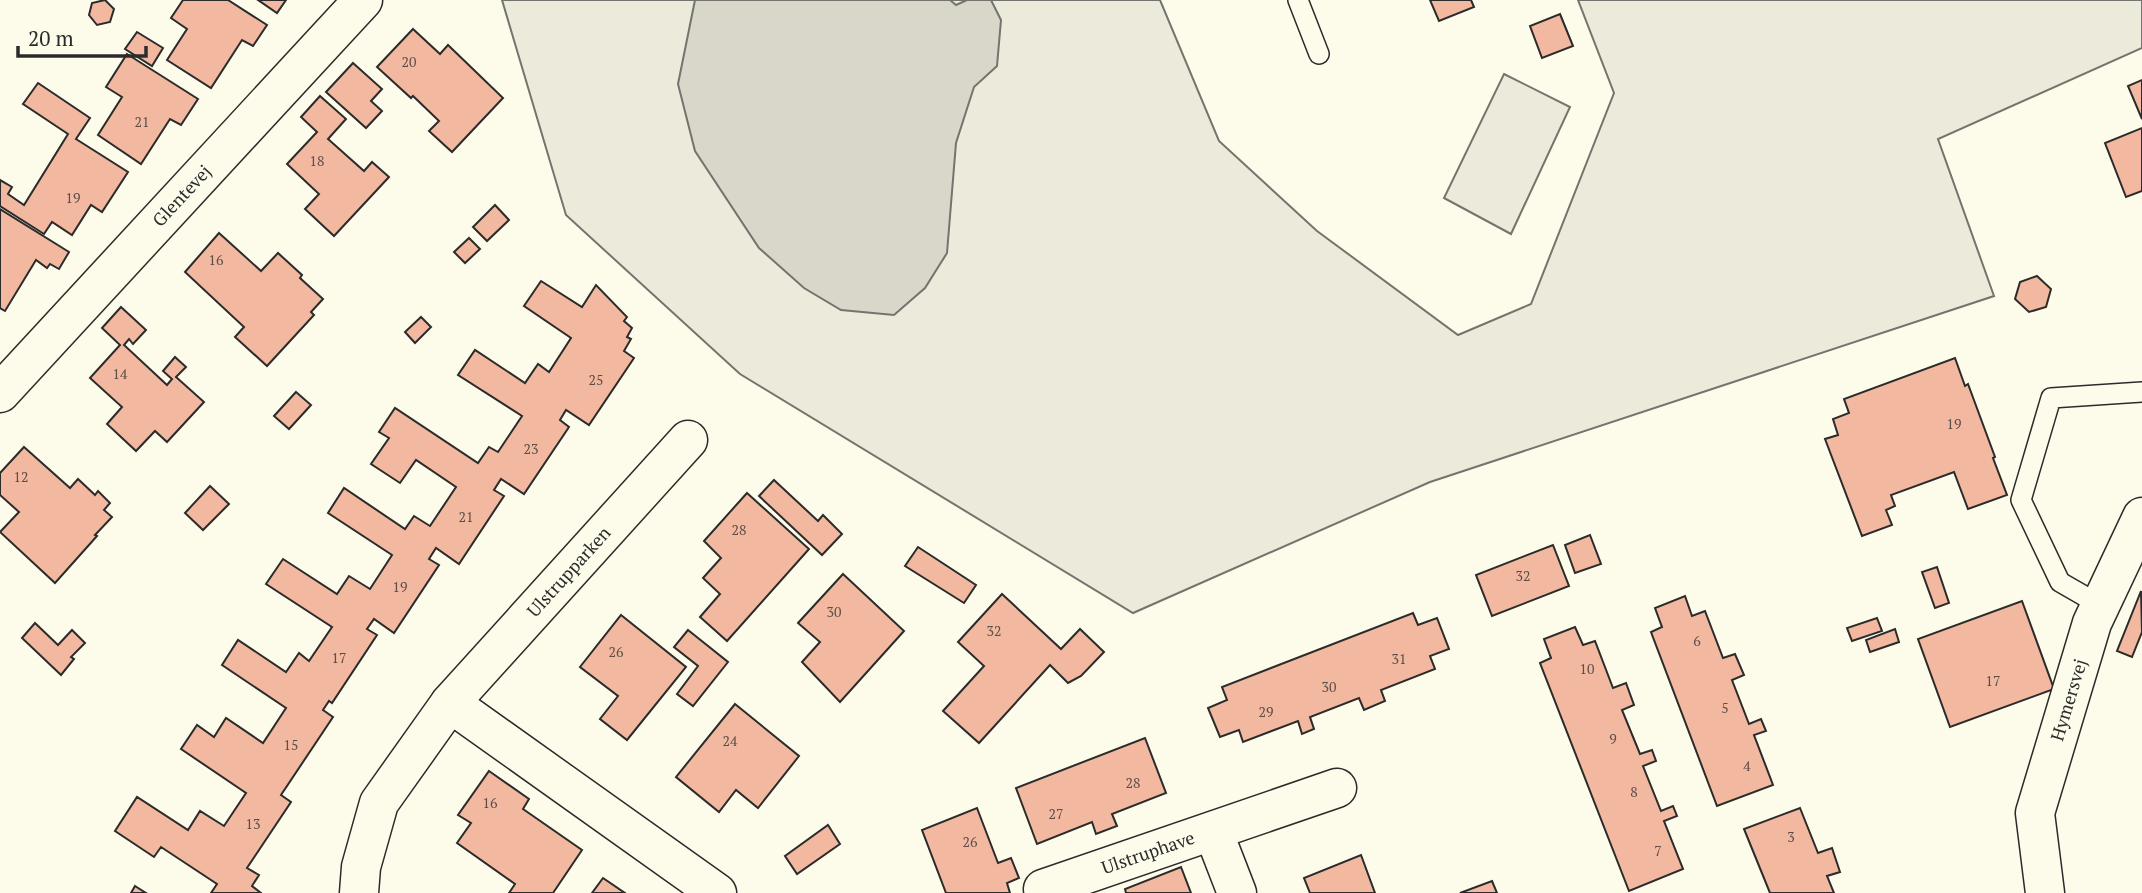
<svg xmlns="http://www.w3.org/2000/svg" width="2142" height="893" viewBox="0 0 2142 893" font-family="'PT Serif',serif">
<rect width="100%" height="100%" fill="#fdfbea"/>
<!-- green -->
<g fill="#ecebdb" stroke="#74746e" stroke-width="2">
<polygon points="502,0 1160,0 1219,141 1317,231 1458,335 1531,304 1614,93 1578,0 2142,0 2142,48 1938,139 1994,296 1430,482 1133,613 740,374 566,215"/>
<polygon points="1504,74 1570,107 1511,234 1444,198"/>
</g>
<!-- water -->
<polygon fill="#d8d7c9" stroke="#74746e" stroke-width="2" points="695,0 950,0 956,5 967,0 991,0 1001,20 997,66 974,87 956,143 947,253 925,288 894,315 841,310 804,288 759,248 695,151 678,84"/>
<!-- building -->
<g fill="#f2b8a0" stroke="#2b2b2b" stroke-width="2">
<polygon points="105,0 114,9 110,22 97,25 89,15 92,3"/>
<polygon points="183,0 228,0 267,25 253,46 242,40 211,88 167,60 187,29 171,18"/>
<polygon points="258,0 286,0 277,13"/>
<polygon points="1430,0 1471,0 1474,7 1439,21"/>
<polygon points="1560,14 1573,46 1542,58 1530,26"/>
<polygon points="413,29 440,54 448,45 503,98 452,152 429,131 439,121 413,96 411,98 377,67"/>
<polygon points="137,32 163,48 152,66 125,49"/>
<polygon points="127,54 198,99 181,125 170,119 141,164 98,135 122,97 106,87"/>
<polygon points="353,63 382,89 371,101 382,111 366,128 326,92"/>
<polygon points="2142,80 2142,119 2128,86"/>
<polygon points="38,83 90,118 76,139 128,172 102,212 91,205 72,235 52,222 44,234 0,206 0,180 12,187 8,194 24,205 68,134 23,104"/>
<polygon points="320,96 346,119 328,139 364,171 372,162 389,177 334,236 305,209 319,194 287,164 317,132 301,117"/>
<polygon points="2142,128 2142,191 2126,197 2105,143"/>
<polygon points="495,205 509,220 487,241 473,227"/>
<polygon points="0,209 69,252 59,269 50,264 47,268 36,260 5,311 0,308"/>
<polygon points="219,233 261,271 278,253 302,275 300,278 323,299 311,312 314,315 267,366 235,337 244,327 185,272"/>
<polygon points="469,238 480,249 465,263 454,252"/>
<polygon points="2037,276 2051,289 2046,307 2029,312 2015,299 2020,282"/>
<polygon points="541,281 582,307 596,285 627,317 624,321 632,328 627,337 631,339 624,351 634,358 589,425 566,410 560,420 569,427 524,494 501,479 494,490 504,496 459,564 436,548 429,559 439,565 394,633 374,619 367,629 377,635 332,703 329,701 323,710 333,717 281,795 291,802 247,868 259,875 252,886 261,893 211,893 217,884 161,847 154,857 115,831 137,797 188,830 200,811 224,826 246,793 181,749 197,725 214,737 226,718 263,743 286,708 222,665 238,640 286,672 299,653 309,661 332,627 266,584 283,559 337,594 349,576 370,589 392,555 328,513 344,488 405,529 414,516 430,526 456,487 416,460 400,483 371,464 389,438 379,432 395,408 478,463 489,447 498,452 522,416 458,375 475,350 525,383 538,364 549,372 571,338 524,306"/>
<polygon points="121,307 146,330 133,344 129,339 124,345 167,385 172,379 163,371 175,357 186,367 176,377 204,402 167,442 155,431 136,451 107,424 122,407 90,378 120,345 102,328"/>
<polygon points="421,317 431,327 415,343 405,332"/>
<polygon points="1955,358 1965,386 1968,384 1995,457 1993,458 2007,495 1968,509 1954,472 1891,495 1895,506 1886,510 1892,525 1862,536 1825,439 1838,435 1833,419 1849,413 1844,399"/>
<polygon points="296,392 311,405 289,429 274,416"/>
<polygon points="24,447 70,488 78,479 95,495 98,491 110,503 104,510 112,517 95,535 97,536 55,583 0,532 19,512 0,495 0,473"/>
<polygon points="774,480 818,521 823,515 842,534 822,555 759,496"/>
<polygon points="210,486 229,504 203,530 185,513"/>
<polygon points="747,493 809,549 727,641 700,617 720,594 703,578 721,558 704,541"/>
<polygon points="1590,535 1601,564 1575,573 1565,545"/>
<polygon points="1553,545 1569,586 1492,616 1476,575"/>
<polygon points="918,547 976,585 964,603 905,566"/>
<polygon points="1937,567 1949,603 1935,608 1922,572"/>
<polygon points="843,574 904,631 840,702 802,662 820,642 798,623"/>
<polygon points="2141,591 2142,632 2132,657 2117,651"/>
<polygon points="1002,594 1061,649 1080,629 1104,652 1081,676 1068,683 1050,665 979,743 943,711 984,666 958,642"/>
<polygon points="1685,596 1692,616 1705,611 1723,658 1735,654 1744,675 1732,680 1749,724 1761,719 1766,731 1754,735 1773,785 1717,806 1651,632 1662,627 1655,608"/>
<polygon points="2022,601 2054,689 1950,727 1918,639"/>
<polygon points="1413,613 1418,625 1437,618 1449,649 1430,656 1435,669 1381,690 1385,701 1364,710 1359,698 1310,717 1314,729 1302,734 1298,721 1243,742 1239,730 1220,737 1208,708 1227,700 1222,687"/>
<polygon points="621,615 686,667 627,740 600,719 618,696 580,667"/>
<polygon points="1877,618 1882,631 1852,641 1847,628"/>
<polygon points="35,623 58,645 72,630 85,643 71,657 74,659 61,675 22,638"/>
<polygon points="1575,627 1583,645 1595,641 1613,688 1626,683 1634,705 1622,710 1640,754 1652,750 1656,761 1643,766 1661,811 1673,806 1677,816 1664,821 1683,869 1629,891 1540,663 1551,658 1544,639"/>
<polygon points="1895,629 1899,642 1870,652 1866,640"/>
<polygon points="688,630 728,662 693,706 677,694 698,666 674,647"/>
<polygon points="735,704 799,756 758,808 736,790 719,812 676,777"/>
<polygon points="1145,738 1166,793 1112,814 1117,826 1096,834 1092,822 1037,844 1016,788"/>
<polygon points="489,771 529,799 523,809 582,850 553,893 509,893 515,884 457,843 471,823 458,815"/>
<polygon points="977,808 998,863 1011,858 1019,878 1007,883 1010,893 946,893 922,830"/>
<polygon points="1800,808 1818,853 1832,848 1840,872 1827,876 1834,893 1770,893 1744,829"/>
<polygon points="828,825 840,844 797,874 785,856"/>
<polygon points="1361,855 1375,893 1310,893 1304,878"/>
<polygon points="1181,867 1191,893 1126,893 1125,889"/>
<polygon points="603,878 625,893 592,893"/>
<polygon points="1492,881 1497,893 1460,893"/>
<polygon points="135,886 146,893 131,893"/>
</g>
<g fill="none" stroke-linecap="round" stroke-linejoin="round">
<defs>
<g id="lane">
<polyline points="1298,0 1319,54"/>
<polyline points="2100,605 2060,582 2021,500 2051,398 2142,392"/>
</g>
<g id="street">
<polyline points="0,393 363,0"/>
<polyline points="450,703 717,893"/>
<polyline points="1213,831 1237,893"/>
<polyline points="1043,889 1337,788"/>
<polyline points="359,893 361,867 379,803 450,703 688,440"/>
<polyline points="2045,893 2035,813 2092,623 2142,517"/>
</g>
</defs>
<!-- lane casing -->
<use href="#lane" stroke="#2b2b2b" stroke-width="22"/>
<!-- street casing -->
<use href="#street" stroke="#2b2b2b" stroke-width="41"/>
<!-- lane -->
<use href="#lane" stroke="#fdfbea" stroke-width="19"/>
<!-- street -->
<use href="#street" stroke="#fdfbea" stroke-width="38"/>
</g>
<g text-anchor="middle" stroke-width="5" stroke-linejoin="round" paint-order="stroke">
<!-- number labels -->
<g font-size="14" fill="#5d4e48">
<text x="409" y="67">20</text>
<text x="142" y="127">21</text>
<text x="317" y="166">18</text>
<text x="73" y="203">19</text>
<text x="216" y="265">16</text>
<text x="120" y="379">14</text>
<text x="596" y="385">25</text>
<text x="1954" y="429">19</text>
<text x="531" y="454">23</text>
<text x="21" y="482">12</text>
<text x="466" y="522">21</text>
<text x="739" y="535">28</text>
<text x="1523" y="581">32</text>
<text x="400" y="592">19</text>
<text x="834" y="617">30</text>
<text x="994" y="636">32</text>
<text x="1697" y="646">6</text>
<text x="616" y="657">26</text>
<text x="339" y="663">17</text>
<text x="1399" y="664">31</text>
<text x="1587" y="674">10</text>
<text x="1993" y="686">17</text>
<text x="1329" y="692">30</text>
<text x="1725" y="713">5</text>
<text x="1266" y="717">29</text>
<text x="1613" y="744">9</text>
<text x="730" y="746">24</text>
<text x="291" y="750">15</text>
<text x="1747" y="771">4</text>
<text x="1133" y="788">28</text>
<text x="1634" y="797">8</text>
<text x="490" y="808">16</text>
<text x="1056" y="819">27</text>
<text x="253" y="829">13</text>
<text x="1791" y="842">3</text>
<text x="970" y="847">26</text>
<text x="1658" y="856">7</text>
</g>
<!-- street labels -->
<g font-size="18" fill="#2b2b2b" stroke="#fdfbea">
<text transform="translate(182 196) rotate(-47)" y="6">Glentevej</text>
<text transform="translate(569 572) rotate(-48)" y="6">Ulstrupparken</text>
<text transform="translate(2069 700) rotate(-73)" y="6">Hymersvej</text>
<text transform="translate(1148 853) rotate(-19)" y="6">Ulstruphave</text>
</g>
</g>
<!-- scale -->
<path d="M18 46v10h128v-10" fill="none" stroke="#2b2b2b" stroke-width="3.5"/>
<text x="28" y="46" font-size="21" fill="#2b2b2b" stroke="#fdfbea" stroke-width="5" paint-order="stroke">20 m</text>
</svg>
